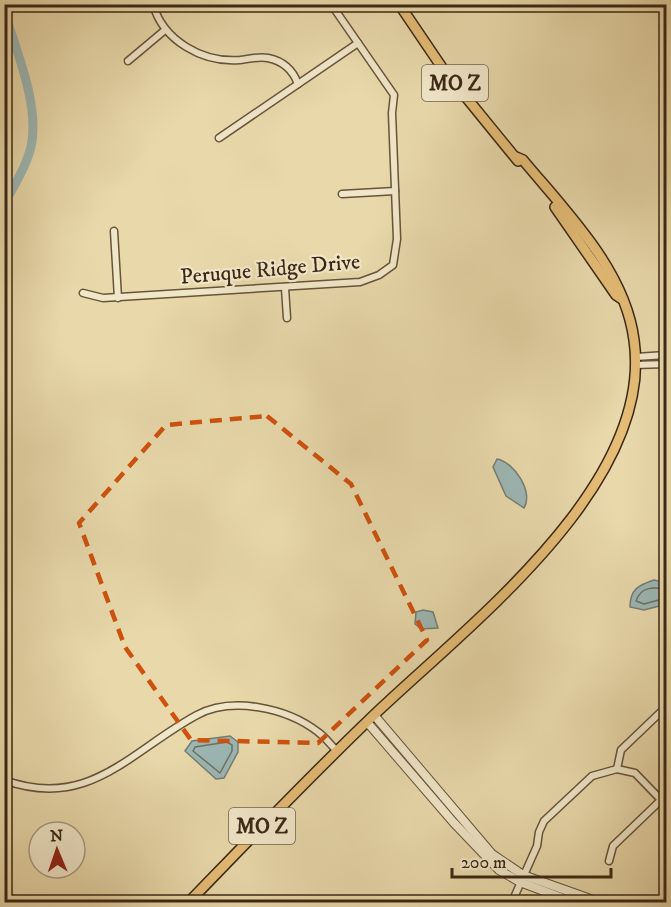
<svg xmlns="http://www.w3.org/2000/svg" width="671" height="907" viewBox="0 0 671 907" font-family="'IM FELL DW Pica',serif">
<rect width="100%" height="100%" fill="#e8d8aa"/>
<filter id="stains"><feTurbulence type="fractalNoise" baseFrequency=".00333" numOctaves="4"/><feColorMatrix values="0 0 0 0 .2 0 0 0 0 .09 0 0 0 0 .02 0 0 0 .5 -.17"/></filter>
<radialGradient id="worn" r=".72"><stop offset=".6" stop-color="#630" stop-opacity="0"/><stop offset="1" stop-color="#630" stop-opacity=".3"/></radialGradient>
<!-- water -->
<g fill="#9cb7b4" stroke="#757e75" stroke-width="1.5">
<path d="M497,459c17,3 37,33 27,49l-18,-12 -13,-29z"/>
<path d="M654,580l9,2 3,17 -3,6 -19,5 -14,-3c0,-18 9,-22 24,-27z"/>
<polygon points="423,610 433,612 438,628 421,629 415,624 416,612"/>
<polygon points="230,736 238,742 238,752 224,778 216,779 185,751 192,741"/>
</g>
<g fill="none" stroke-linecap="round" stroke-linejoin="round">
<!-- shore -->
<g stroke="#6c7065" stroke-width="1.5">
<path d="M666,589c-12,-2 -25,-3 -30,12l8,3 22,-6"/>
<polygon points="227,742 232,745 232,751 220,773 193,751 195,747"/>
</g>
<!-- river -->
<path stroke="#9cb7b4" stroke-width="9" d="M4,10c11,38 34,90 28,131 -3,22 -18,44 -28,64"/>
<defs>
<g id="minor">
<path d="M153,4c10,37 50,59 87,56 9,-1 19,-4 28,-2 15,3 25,12 30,26"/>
<polyline points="128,61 165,30"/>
<polyline points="219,138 358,43"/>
<polyline points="342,194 395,191"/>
<polyline points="114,231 118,298"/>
<polyline points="285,288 287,318"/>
<polyline points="83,293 103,298 360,282 379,275 393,265 397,239 392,113 394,95 331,4"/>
<polyline points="636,357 666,355"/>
<polyline points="635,365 666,364"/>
<polyline points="617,769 621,750 666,707"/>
<path d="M4,780c85,31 126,-29 193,-65 35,-19 90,-7 121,17 7,5 13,13 19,19"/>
<polyline points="609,861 613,846 662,799"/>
<polyline points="512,902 537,846 539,832 544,821 592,776 617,769 635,773 666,805"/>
</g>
<g id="tertiary">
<polyline points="374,715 492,854 523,875 599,902"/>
<polyline points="367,722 454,823 499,870 520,882 573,902"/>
</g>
<g id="primary">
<polyline points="399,4 443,69 518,161"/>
<polyline points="555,207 616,295 622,299"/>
<path d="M189,902c61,-63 121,-126 185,-187 93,-89 281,-230 260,-375 -9,-70 -67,-127 -111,-180l-7,-3"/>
</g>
</defs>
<!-- minor casing -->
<use href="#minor" stroke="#66543b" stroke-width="9"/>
<!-- tertiary casing -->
<use href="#tertiary" stroke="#66543b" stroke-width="10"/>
<!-- primary casing -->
<use href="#primary" stroke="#3b2816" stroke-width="12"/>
<!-- minor -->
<use href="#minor" stroke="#f0e6c8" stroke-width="6"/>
<!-- tertiary -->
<use href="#tertiary" stroke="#f0e6c8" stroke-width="8"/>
<!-- primary -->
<use href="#primary" stroke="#e4bc75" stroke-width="9"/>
</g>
<!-- marked area -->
<path fill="none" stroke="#ce520e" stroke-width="4.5" stroke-dasharray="12 8" stroke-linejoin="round" d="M267,416l84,68 76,156 -109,103 -127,-3 -66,-93 -46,-124 87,-98z"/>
<g text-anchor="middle" stroke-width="4.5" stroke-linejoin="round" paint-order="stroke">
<!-- shield labels -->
<g fill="#f0e6c8" stroke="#71614b" stroke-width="1.5">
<rect x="422" y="65" width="66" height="36" rx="4.5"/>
<rect x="229" y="808" width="66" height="36" rx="4.5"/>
</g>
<g font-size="21" font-weight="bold" fill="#3b2816">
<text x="455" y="90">MO Z</text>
<text x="262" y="833">MO Z</text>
</g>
<!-- street labels -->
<g font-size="22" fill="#3b2816" stroke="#f0e6c8">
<text transform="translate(270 268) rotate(-5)" y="8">Peruque Ridge Drive</text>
</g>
</g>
<!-- margin -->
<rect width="671" height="907" fill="none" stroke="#e8d8aa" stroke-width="24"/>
<rect x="6" y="6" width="659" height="895" fill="none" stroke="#3b2816" stroke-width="3"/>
<rect x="12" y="12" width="647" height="883" fill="none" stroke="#3b2816" stroke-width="1.5"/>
<!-- north arrow -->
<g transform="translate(57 850) rotate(358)"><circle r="28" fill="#f0e6c8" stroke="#a89a81" stroke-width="1.5"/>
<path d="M0-4.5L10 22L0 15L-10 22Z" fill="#8f2418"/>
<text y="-9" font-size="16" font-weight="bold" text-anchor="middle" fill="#3b2816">N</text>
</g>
<!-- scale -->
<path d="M452 868v9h159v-9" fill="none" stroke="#3b2816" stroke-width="3"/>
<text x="461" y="868" font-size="18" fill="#3b2816" stroke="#f0e6c8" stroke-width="4.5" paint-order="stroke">200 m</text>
<rect width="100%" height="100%" filter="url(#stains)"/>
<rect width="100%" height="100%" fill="url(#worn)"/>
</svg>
